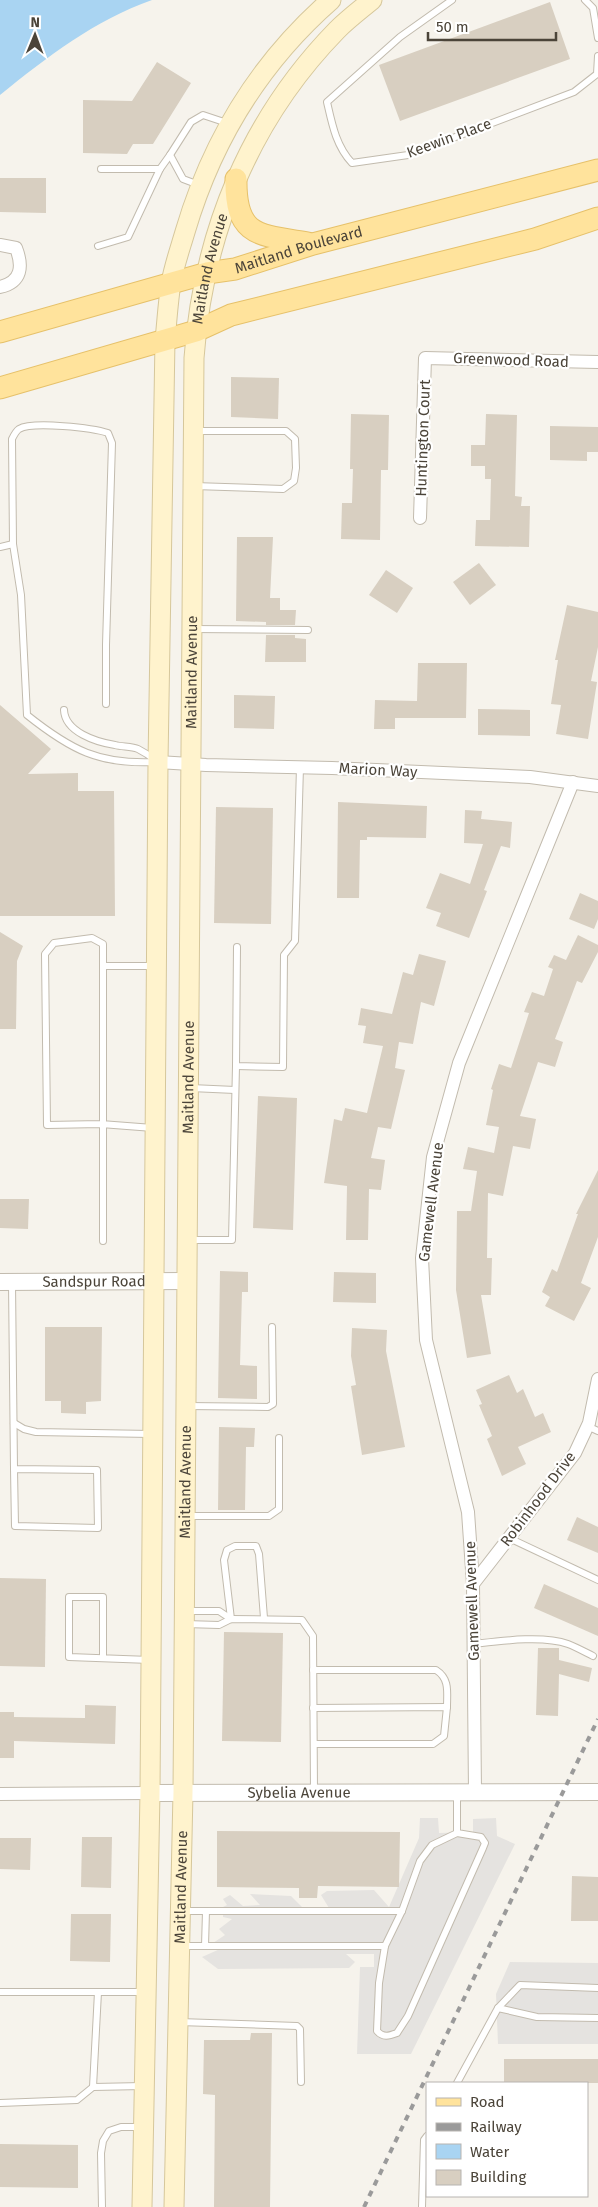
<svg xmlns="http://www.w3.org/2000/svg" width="598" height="2207" viewBox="0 0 598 2207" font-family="'Fira Sans',sans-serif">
<rect width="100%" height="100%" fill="#f6f3ec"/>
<!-- parking -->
<g fill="#e5e3e0">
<polygon points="420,1818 438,1818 439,1833 473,1832 473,1819 496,1818 497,1836 515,1844 411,2054 357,2054 360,1967 374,1967 374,1954 346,1954 355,1962 349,1968 218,1969 202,1957 220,1949 213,1943 225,1935 219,1929 232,1919 223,1917 223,1907 227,1905 223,1899 230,1895 243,1906 260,1905 250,1894 291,1896 302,1907 329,1908 321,1895 327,1891 374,1890 389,1907 419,1838"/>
<polygon points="510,1962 598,1963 598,2044 498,2044 496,1994"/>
</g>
<!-- water -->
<path fill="#a9d4f2" d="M0,0h152c-57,20 -105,57 -152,95z"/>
<!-- building -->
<g fill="#d8cfc1">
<polygon points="550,2 570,59 400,121 379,65"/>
<polygon points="157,62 191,83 153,144 133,144 127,154 83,153 83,100 132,101"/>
<polygon points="0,178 46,178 46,213 0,212"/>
<polygon points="231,377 279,378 278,419 231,417"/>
<polygon points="351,414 389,415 388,470 381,470 380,540 341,539 342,503 352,503 353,469 350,469"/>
<polygon points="486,414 517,415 515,496 522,497 521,506 530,506 529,547 475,546 476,520 490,520 491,479 485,479 485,466 471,466 471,445 485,445"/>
<polygon points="550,426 598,427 598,452 587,452 587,461 550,460"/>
<polygon points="237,537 273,537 270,598 280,598 280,610 296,610 295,625 266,625 266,622 236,621"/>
<polygon points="479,563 496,585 470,605 453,582"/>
<polygon points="386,570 413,588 397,613 369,595"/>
<polygon points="567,605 598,612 598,647 591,681 597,682 588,739 556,734 561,705 551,704 558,660 555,660"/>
<polygon points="266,635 295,635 295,638 306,639 306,662 265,662"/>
<polygon points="418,663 467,663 466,718 395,718 395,729 374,729 375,700 417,701"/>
<polygon points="234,695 275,696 274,729 234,728"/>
<polygon points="0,705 51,749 28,774 78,773 78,791 114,791 115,916 0,916"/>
<polygon points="478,709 530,710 530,736 478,735"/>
<polygon points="338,802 427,806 426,838 367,837 367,840 360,840 359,898 337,898"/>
<polygon points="216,807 273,808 271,924 214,923"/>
<polygon points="465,810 482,811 481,819 512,822 510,848 501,846 484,890 487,891 469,938 436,926 441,913 426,908 440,873 470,884 483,844 464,843"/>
<polygon points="580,893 598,901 598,919 594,929 569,919"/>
<polygon points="0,932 23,946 17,961 16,1029 0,1029"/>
<polygon points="578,935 598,945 598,952 582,983 577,981 555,1039 563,1042 555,1067 538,1062 520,1116 536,1119 530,1149 513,1146 503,1196 488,1193 487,1258 492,1258 491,1295 481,1295 491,1354 467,1358 456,1290 457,1211 471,1211 477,1171 463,1169 468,1147 494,1153 499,1127 486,1125 493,1090 491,1089 499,1064 511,1068 529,1013 524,1012 532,992 544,996 553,969 548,967 554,955 566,960"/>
<polygon points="419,954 446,961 434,1006 421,1002 413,1044 399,1042 395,1068 405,1070 391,1129 378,1127 371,1158 385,1160 381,1190 369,1189 368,1240 346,1240 347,1186 324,1183 334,1119 342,1121 345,1108 367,1113 383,1046 363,1043 366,1026 358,1025 361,1008 392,1014 403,972 413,975"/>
<polygon points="258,1096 297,1098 293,1230 253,1228"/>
<polygon points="598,1170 598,1237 581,1283 591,1288 574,1321 545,1306 550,1297 542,1292 552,1269 557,1272 578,1214 576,1214"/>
<polygon points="0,1199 29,1199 28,1229 0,1228"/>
<polygon points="220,1271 248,1272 248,1292 242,1292 240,1365 257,1366 257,1399 218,1398"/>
<polygon points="334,1272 376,1273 376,1303 333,1302"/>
<polygon points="45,1327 102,1327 101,1401 86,1402 86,1414 61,1413 61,1401 45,1401"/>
<polygon points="352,1328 387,1330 386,1351 405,1447 362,1455 351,1386 356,1385 351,1356"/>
<polygon points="509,1375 517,1393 523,1389 535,1417 543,1413 551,1432 518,1447 526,1464 502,1476 487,1439 492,1436 479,1405 482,1404 476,1390"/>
<polygon points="219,1427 255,1428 254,1447 246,1447 245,1510 218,1510"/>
<polygon points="577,1517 598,1527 598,1553 567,1540"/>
<polygon points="0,1578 46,1579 45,1667 0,1666"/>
<polygon points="544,1584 598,1608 598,1636 534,1608"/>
<polygon points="224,1632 283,1633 281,1742 222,1741"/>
<polygon points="538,1648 559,1648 559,1660 592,1668 589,1682 559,1674 558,1716 536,1715"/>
<polygon points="85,1705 116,1706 115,1744 14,1741 14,1758 0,1758 0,1712 14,1712 14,1717 85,1718"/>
<polygon points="217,1831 400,1832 399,1887 318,1886 317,1898 299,1898 299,1888 217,1887"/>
<polygon points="82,1837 112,1837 111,1888 81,1887"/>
<polygon points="0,1838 31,1838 30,1870 0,1869"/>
<polygon points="572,1876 598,1877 598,1921 571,1921"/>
<polygon points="71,1914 111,1914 110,1962 70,1961"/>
<polygon points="251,2033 272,2033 270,2207 214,2207 215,2095 203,2094 204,2040 250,2040"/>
<rect x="504" y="2059" width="94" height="24"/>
<polygon points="0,2144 78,2145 78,2188 0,2187"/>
</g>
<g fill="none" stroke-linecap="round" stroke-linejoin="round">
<defs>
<g id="service">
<path d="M452,0l-52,37 -73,65c5,22 9,44 25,61l56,-8 166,-63 23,-18 1,-18"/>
<polyline points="585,0 593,8 598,38"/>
<polyline points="101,169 160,169 170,155"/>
<polyline points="199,185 183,179 170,155 191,122 203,115 227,123"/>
<polyline points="98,246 128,237 160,169"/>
<polyline points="194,486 283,489 294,481 296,468 295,439 286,431 195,431"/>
<polyline points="0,547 13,544"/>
<polyline points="193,629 308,630"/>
<path d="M106,704v-59l6,-202 -4,-10c-15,-5 -75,-12 -89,-4 -3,2 -5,6 -7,10l1,105 8,51 6,120c44,35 72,50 130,47"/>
<path d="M64,710c1,22 32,32 51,35 7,2 17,1 23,4 6,3 12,7 17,11"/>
<polyline points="237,947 236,1066 283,1067 284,955 295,941 300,767"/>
<polyline points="103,966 154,966"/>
<polyline points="191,1088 235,1090"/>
<polyline points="189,1240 232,1240 236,1066"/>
<polyline points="103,1241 103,944 92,938 54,943 45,954 47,1125 101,1124 153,1128"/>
<polyline points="12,1283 14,1469 97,1470 98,1528 15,1526 14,1469"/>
<polyline points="187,1406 268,1407 273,1404 272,1327"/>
<polyline points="14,1423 24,1429 36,1432 151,1434"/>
<polyline points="587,1426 598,1431"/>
<polyline points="186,1516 269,1516 279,1509 279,1438"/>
<polyline points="509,1538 598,1580"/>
<polyline points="187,1611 219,1611 231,1619"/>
<polyline points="231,1619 224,1560 227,1550 235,1546 256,1546 259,1554 264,1618"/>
<polyline points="185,1624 219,1625 231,1619 302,1620 313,1636 314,1792"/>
<path d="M474,1644c26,-3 69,-9 94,0 8,3 17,8 25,12"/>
<polyline points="103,1658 103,1597 69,1597 69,1657 150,1660"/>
<path d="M313,1670h123c14,9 11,22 11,37"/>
<polyline points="313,1708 447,1707 444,1736 433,1744 314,1744"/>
<path d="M457,1833l-25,12 -12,16 -18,50 -17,35 -6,37 -2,48c6,7 12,5 20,2l11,-17 75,-168 2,-5 -4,-6 -24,-4v-40"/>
<polyline points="183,1911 402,1911"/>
<polyline points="183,1946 385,1946"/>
<polyline points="205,1946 206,1911"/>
<polyline points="0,1992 98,1992"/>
<polyline points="498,2008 537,2017 598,2018"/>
<polyline points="179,2022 297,2026 300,2029 301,2082"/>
<polyline points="457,2083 498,2008 520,1985 598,1988"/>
<polyline points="143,2086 93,2087 98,1992 144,1992"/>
<polyline points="0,2103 77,2100 93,2087"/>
<polyline points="102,2207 101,2153 103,2141 109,2131 121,2127 141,2127"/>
<polyline points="422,2207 424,2140 427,2136"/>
</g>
<g id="minor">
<path d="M0,245l16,3c7,18 6,34 -16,39"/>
<polyline points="420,518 425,358 598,362"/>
<polyline points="158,762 206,765 332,768 530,777 598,786"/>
<polyline points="473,1584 575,1453 589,1423 598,1379"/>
<polyline points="475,1792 473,1584 468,1512 426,1340 422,1258 433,1157 459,1063 573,782"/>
<polyline points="0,1794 150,1793"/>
</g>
<g id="tertiary">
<path id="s1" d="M0,1282l187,-1"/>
<path id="s2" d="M150,1793l448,-1"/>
</g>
<g id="secondary">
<path d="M142,2207l8,-414 8,-1031 7,-422c2,-19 3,-38 6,-57 3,-17 9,-34 14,-51 27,-92 74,-169 146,-232"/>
<path id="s3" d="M174,2207l9,-415 11,-1434c9,-124 55,-238 143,-328 11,-11 23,-20 35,-30"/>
</g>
<g id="primary">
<path d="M236,179c-1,58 23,56 72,64"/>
<path id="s4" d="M0,332l207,-59 28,-4 78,-25 285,-74"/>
<polyline points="0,388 196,331 231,315 535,239 598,218"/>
</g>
</defs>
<!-- service casing -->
<use href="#service" stroke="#c2bbae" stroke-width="8"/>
<!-- minor casing -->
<use href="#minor" stroke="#c2bbae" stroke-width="14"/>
<!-- tertiary casing -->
<use href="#tertiary" stroke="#c2bbae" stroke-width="18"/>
<!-- secondary casing -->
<use href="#secondary" stroke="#d6c79b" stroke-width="21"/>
<!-- primary casing -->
<use href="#primary" stroke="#e6c16a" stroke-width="23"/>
<!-- service -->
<use href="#service" stroke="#fff" stroke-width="6"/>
<!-- minor -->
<use href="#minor" stroke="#fff" stroke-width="12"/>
<!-- tertiary -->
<use href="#tertiary" stroke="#fff" stroke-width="16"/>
<!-- secondary -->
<use href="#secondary" stroke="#fff3cd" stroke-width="19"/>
<!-- primary -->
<use href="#primary" stroke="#ffe39c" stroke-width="21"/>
<!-- rail -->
<polyline stroke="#9a9a9a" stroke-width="4" stroke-dasharray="6 6" stroke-linecap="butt" points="364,2207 598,1719"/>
</g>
<g text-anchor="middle" stroke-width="4.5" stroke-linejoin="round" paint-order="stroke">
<!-- street labels -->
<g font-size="15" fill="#4b4439" stroke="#fff">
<text transform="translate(449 138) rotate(-20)" y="5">Keewin Place</text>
<text dy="5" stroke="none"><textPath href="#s4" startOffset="310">Maitland Boulevard</textPath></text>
<text dy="5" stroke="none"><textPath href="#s3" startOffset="1940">Maitland Avenue</textPath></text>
<text transform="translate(511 360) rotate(2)" y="5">Greenwood Road</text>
<text transform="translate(423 438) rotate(-88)" y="5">Huntington Court</text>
<text dy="5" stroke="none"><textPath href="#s3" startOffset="1535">Maitland Avenue</textPath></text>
<text transform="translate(378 770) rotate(3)" y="5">Marion Way</text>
<text dy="5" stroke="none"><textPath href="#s3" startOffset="1130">Maitland Avenue</textPath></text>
<text transform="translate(431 1202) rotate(-83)" y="5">Gamewell Avenue</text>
<text dy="5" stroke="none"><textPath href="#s1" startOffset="94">Sandspur Road</textPath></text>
<text dy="5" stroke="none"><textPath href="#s3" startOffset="725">Maitland Avenue</textPath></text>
<text transform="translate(538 1499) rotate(-53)" y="5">Robinhood Drive</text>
<text transform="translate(472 1601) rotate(-92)" y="5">Gamewell Avenue</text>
<text dy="5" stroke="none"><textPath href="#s2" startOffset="149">Sybelia Avenue</textPath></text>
<text dy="5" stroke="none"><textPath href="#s3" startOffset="320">Maitland Avenue</textPath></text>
</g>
</g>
<!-- legend -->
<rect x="426" y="2082" width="162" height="115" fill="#ffffff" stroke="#b7b4b0"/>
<rect x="436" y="2098" width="25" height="8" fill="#ffe39c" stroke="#b7b4b0"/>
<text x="470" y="2107" font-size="15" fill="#4b4439">Road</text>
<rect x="436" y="2123" width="25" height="8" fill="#9a9a9a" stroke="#b7b4b0"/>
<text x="470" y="2132" font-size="15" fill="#4b4439">Railway</text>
<rect x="436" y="2144" width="25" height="15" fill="#a9d4f2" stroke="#b7b4b0"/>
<text x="470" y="2157" font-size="15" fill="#4b4439">Water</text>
<rect x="436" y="2170" width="25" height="15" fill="#d8cfc1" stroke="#b7b4b0"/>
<text x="470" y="2182" font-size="15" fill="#4b4439">Building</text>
<!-- north arrow -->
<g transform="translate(35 35) rotate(1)" stroke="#ffffff" stroke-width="4" paint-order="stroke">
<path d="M0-4L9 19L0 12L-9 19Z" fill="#4b4439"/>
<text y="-8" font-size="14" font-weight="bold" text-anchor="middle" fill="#4b4439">N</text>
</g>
<!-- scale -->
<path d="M428 32v8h128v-8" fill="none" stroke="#4b4439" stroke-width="2.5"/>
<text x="436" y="32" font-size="15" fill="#4b4439" stroke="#ffffff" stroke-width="4" paint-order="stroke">50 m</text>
</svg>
